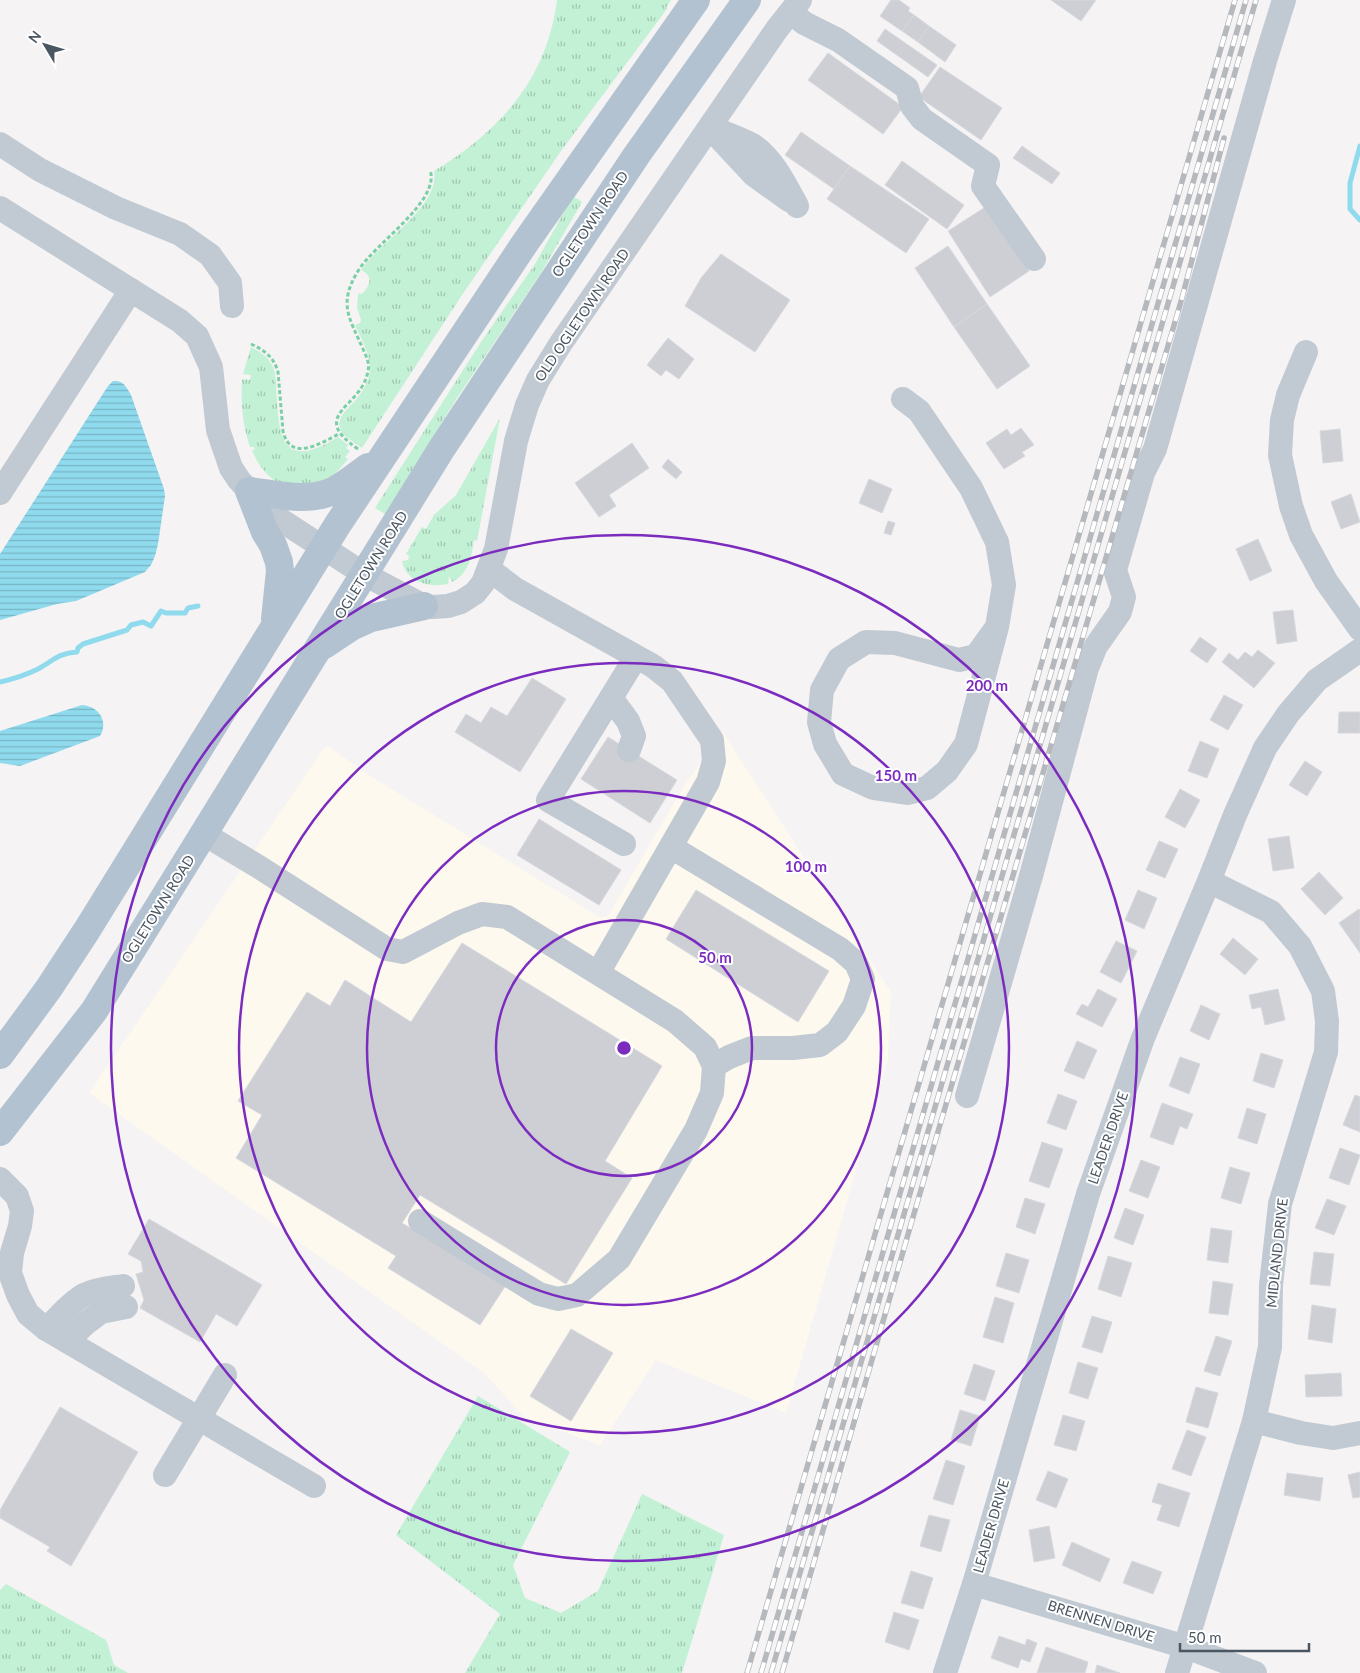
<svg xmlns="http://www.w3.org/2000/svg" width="1360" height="1673" viewBox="0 0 1360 1673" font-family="Lato,sans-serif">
<defs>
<pattern id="grass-tufts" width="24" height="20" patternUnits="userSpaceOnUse" patternTransform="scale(1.25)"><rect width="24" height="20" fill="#c3f1d5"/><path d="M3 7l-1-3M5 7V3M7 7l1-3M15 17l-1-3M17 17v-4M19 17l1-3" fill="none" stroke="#a0c6b0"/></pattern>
<pattern id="water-rules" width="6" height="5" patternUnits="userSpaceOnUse" patternTransform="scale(1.25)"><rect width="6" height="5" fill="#90daee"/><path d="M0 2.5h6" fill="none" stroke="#78b4c4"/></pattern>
</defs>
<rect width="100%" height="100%" fill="#f5f3f3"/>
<!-- commercial -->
<polygon fill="#fdf9ef" points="722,731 891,992 888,1059 786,1413 656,1360 600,1445 525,1418 484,1373 89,1093 326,745 369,775 601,918 608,916 684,786"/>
<!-- grass -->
<g fill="url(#grass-tufts)">
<path d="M557,0h114l-5,8 1,1 -106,142 -99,144 -100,153 -20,-14 -3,-10c2,-10 8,-15 15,-22 26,-31 16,-45 1,-77l5,-2 1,-3 -4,-12 1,-13 1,-2 3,1c8,-8 12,-18 -1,-24 18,-27 80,-65 73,-99 66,-40 113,-92 123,-171z"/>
<polygon points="573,196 582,202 541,273 457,398 385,514 375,508 481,342 535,264"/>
<path d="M251,347c13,7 20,11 24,26 5,46 -4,106 63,64l10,8 -2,3 4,3 -5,6 3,2c-5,6 -10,12 -16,17 -12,7 -36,11 -49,8 -15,-4 -26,-21 -31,-34l3,-1 -1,-2h-4c-8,-25 -9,-42 -8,-68l8,1 1,-5 -8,-1z"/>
<path d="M500,418l-23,123 -2,-1 -1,1c-3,17 -5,32 -22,41l-3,-6 -1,8c-19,4 -42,-2 -46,-23l6,-1 1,-4 -3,-2 16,-27 4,2 8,-14 22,-20z"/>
<polygon points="478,1396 570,1452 513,1565 525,1598 561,1613 598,1591 642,1494 724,1535 682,1673 465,1673 500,1614 396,1535"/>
<polygon points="6,1584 106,1640 114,1665 128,1673 0,1673 0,1590"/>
</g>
<!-- water -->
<g fill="url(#water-rules)">
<path d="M113,381c10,-1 13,5 18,14l33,94 1,7 -7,48 -3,12 -4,9 -6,7 -69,29 -19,3 -57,16v-66l108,-168z"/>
<path d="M82,705c16,1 27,16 18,31l-80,30 -20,-3v-32z"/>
</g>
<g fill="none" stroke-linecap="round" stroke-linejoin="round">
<!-- stream -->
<g stroke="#90daee" stroke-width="5">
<polyline points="1360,146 1350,183 1350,209 1360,220"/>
<path d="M0,682c13,-3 26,-7 38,-13 15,-8 20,-16 39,-17l1,-4 5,-4 44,-14 4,-5 12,-3 8,4 10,-15 5,2h19l3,-5 10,-2"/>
</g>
</g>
<!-- building -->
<g fill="#cdcfd5" stroke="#d7d9de">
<polygon points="891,0 899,0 910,8 908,11 914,15 902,31 880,16"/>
<polygon points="1051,0 1096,0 1081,21"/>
<polygon points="914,15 929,26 918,42 902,31"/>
<polygon points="929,26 956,45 945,62 918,42"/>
<polygon points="885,29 937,65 928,77 877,41"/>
<polygon points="828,53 903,107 883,134 808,80"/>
<polygon points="940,67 1002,108 981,140 919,97"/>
<polygon points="801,132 850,166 834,189 785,155"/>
<polygon points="1022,146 1060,173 1052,184 1013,158"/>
<polygon points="902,161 964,205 947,229 885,185"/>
<polygon points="850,166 929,219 906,253 827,199"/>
<polygon points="987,206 1029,271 990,297 948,231"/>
<polygon points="948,246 987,304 954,327 915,268"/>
<polygon points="721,254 790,300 755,352 685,306 701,278"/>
<polygon points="987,304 1030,366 997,389 954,327"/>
<polygon points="668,338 694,359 679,379 666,370 661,376 647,365"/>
<polygon points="1021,428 1034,445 1022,452 1025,456 1004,469 986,443 1007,429 1011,435"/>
<polygon points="1340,429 1343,461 1323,463 1320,431"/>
<polygon points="632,443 649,468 609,495 616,506 599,517 575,483"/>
<polygon points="668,459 682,472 676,479 662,467"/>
<polygon points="869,479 892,489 882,513 859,503"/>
<polygon points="1351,494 1360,522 1341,529 1331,502"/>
<polygon points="888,521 895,523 891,535 884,533"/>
<polygon points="1258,539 1272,571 1250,581 1236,549"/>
<polygon points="1293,610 1297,641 1277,644 1273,612"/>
<polygon points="1200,637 1217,649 1207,663 1190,651"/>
<polygon points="1258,650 1275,663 1254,688 1222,662 1229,653 1238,660 1245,652 1252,657"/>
<polygon points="532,678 566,699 520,772 455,732 466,714 481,723 491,707 507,716"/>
<polygon points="1224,695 1243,705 1228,730 1210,720"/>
<polygon points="1339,712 1360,712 1360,733 1338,733"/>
<polygon points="608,737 677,780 650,823 581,779"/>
<polygon points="1200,741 1219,749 1207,778 1188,771"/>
<polygon points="1305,761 1322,772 1307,796 1289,785"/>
<polygon points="1180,789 1200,800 1185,828 1165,817"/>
<polygon points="539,819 621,870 599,905 517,855"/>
<polygon points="1289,836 1294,868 1273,871 1268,839"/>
<polygon points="1159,841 1178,849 1165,878 1146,870"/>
<polygon points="1319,872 1343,898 1325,915 1301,889"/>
<polygon points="696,890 829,971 798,1022 666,939"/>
<polygon points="1138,890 1157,898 1144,929 1125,920"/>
<polygon points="1359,909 1360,911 1360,953 1339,923"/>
<polygon points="1233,938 1258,959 1245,975 1220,954"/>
<polygon points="1116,941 1137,951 1121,983 1100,972"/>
<polygon points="462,943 662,1066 605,1161 632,1178 566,1284 420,1195 402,1223 506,1285 480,1325 388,1268 396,1256 236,1158 262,1115 238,1101 307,992 330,1006 345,980 411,1022"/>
<polygon points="1098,989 1117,999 1102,1027 1076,1014 1082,1004 1088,1007"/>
<polygon points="1278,989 1285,1020 1265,1025 1261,1007 1252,1009 1249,995"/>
<polygon points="1201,1005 1220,1014 1209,1040 1190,1031"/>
<polygon points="1077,1041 1097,1050 1084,1079 1064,1071"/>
<polygon points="1261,1053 1283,1060 1274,1088 1253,1081"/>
<polygon points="1180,1057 1200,1064 1189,1094 1169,1086"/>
<polygon points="1058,1094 1077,1101 1066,1130 1047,1123"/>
<polygon points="1355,1095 1360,1097 1360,1132 1343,1125"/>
<polygon points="1162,1103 1193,1114 1187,1129 1180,1126 1173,1145 1150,1137"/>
<polygon points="1247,1108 1266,1114 1257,1144 1238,1138"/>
<polygon points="1042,1142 1063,1149 1049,1188 1029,1181"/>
<polygon points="1340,1148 1360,1155 1349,1185 1329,1178"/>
<polygon points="1141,1160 1160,1167 1148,1198 1129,1191"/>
<polygon points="1230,1167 1250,1173 1241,1204 1221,1198"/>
<polygon points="1025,1198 1045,1204 1035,1234 1016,1227"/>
<polygon points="1327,1199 1346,1206 1334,1235 1315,1228"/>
<polygon points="1125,1208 1144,1215 1133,1245 1114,1238"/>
<polygon points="149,1219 262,1285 237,1326 216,1314 200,1342 140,1308 144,1300 136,1274 143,1272 141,1261 128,1254"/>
<polygon points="1211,1228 1232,1231 1228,1263 1207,1260"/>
<polygon points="1314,1252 1334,1254 1330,1286 1310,1284"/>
<polygon points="1006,1253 1029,1260 1019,1293 996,1286"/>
<polygon points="1108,1256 1132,1263 1121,1297 1098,1289"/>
<polygon points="1213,1281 1233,1284 1228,1315 1209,1313"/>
<polygon points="995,1297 1014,1303 1003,1343 983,1337"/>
<polygon points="1312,1305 1336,1309 1332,1343 1308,1339"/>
<polygon points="1092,1316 1112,1322 1102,1353 1082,1347"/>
<polygon points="571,1329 613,1353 571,1421 530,1396"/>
<polygon points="1216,1336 1232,1341 1220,1376 1204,1371"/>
<polygon points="1078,1362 1098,1368 1088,1399 1069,1393"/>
<polygon points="974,1364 995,1371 985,1401 964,1394"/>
<polygon points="1341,1373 1342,1396 1306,1397 1305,1375"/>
<polygon points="1196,1387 1218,1393 1208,1428 1186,1422"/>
<polygon points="60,1407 138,1452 71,1566 47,1551 50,1547 0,1518 0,1510"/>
<polygon points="960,1410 980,1416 971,1446 951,1440"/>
<polygon points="1063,1415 1085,1421 1076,1451 1054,1445"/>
<polygon points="1187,1430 1206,1437 1191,1476 1172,1469"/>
<polygon points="946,1460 965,1466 953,1505 933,1499"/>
<polygon points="1048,1471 1068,1479 1056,1508 1036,1500"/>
<polygon points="1360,1472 1360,1497 1353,1498 1348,1475"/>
<polygon points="1287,1473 1323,1478 1320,1501 1284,1495"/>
<polygon points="1158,1483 1190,1493 1179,1527 1157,1520 1162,1505 1152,1502"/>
<polygon points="929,1515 950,1520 941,1552 920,1546"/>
<polygon points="1049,1526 1055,1558 1034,1562 1029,1530"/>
<polygon points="1072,1542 1110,1559 1100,1582 1062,1565"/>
<polygon points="1132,1561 1162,1572 1153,1594 1123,1583"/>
<polygon points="911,1571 933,1578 923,1609 901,1603"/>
<polygon points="894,1612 919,1620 909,1650 885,1642"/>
<polygon points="999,1636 1025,1645 1027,1639 1037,1643 1030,1662 1021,1659 1018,1668 991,1658"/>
<polygon points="1046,1647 1088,1662 1085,1673 1037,1673"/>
<polygon points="1097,1665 1120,1673 1095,1673"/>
</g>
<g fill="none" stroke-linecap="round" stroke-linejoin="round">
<!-- path -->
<g stroke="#7ad0a6" stroke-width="3" stroke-dasharray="4 2.5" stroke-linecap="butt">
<path d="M251,344c13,6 23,13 27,28l5,59c7,32 38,12 56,3"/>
<path d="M358,449c-51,-35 4,-41 10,-78 2,-8 -2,-15 -5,-22 -14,-32 -25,-45 -5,-78 16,-27 83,-70 72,-101"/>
</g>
<!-- minor -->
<g stroke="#c1cad2" stroke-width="24">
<polyline points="791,12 804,23 838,40 907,88 912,106 922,119 988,165 983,186 1034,259"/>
<path d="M710,127c14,6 31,11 44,19 20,14 32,40 43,60"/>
<polyline points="713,131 754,175 789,200"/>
<polyline points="0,144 40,170 116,208 180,234 210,255 230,283 232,306"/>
<polyline points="0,208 180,321 197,336 211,367 218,430 231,468 239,480 261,504 276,517 364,574 424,606 433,607 448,606 461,602 475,593 483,583 496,549 516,441 527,405 538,380 561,343 777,29 800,0"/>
<polyline points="1306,352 1288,395 1282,420 1280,455 1291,506 1301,535 1326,581 1360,629"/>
<polyline points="903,399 919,411 971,488 997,542 1004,585 997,627 966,744 947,771 927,788 907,793 873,788 843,774 825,744 819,722 822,690 839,659 866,642 895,643 959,660 976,656 997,627"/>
<polyline points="0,493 131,290"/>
<polyline points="489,569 515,589 653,666 672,681 712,740 714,761 708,782 598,973"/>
<polyline points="611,698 628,721 634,736 629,750"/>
<polyline points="204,834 259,867 387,949 403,952 458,923 482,914 507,917 675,1021 705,1047 714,1066 712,1093 696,1130 619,1259 577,1295 558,1299 539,1294 420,1221"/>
<polyline points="624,844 548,800 636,657"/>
<polyline points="671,847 840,949 856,963 863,979 854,1006 837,1032 820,1045 793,1048 752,1048 729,1057 714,1066"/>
<polyline points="967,1096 1031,876 1087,668 1096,646 1120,612 1124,597 1115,570 1143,473 1155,449 1265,61 1284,0"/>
<polyline points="0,1179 17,1196 22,1211 20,1226 12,1253 10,1273 18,1295 28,1314 46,1329 314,1486"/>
<path d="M46,1329c12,-11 24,-26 38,-34 12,-6 26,-7 39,-9"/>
<polyline points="67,1341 85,1324 101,1312 126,1307"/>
<polyline points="1254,1421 1301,1433 1333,1438 1360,1433"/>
<polyline points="165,1475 225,1375"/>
<polyline points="974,1584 1186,1647 1255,1673"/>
<polyline points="945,1673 974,1584 1088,1194 1143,1038 1209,881 1235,815 1265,748 1288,714 1317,680 1360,650"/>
<polyline points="1177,1673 1254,1421 1270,1347 1271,1285 1280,1204 1326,1052 1327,1021 1323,991 1300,946 1271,912 1209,881"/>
</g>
<!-- major -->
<g stroke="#b3c2d1" stroke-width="28">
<path d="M275,619l5,-48 -1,-9 -6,-17 -8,-13 -16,-41c27,3 58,12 84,0 12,-6 24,-16 35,-24"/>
<polyline points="324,645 351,627 371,618 424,606"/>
<polyline points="0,1055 49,988 87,930 338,524 525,243 696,0"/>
<polyline points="0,1132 94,1011 442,448 636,156 747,0"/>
</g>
<defs>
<g id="rail">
<polyline points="747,1673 1235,0"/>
<polyline points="761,1673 1246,0"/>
<polyline points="771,1673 1256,0"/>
<polyline points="782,1673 911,1224 1182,298 1224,138"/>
</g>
</defs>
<!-- rail casing -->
<use href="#rail" stroke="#b5b8bd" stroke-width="5.5"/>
<!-- rail -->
<use href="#rail" stroke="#fff" stroke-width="4" stroke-dasharray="11" stroke-linecap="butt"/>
</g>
<!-- distance rings -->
<g fill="none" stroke="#7b2cbf" stroke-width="2.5">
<circle cx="624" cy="1048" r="128"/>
<circle cx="624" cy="1048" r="257"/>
<circle cx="624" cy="1048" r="385"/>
<circle cx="624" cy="1048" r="513"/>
</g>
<g text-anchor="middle" stroke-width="4" stroke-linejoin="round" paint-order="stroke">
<!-- street labels -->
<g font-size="14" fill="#4a5661" stroke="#fff">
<text transform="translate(590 224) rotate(-56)" y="5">OGLETOWN ROAD</text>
<text transform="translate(582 315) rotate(-56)" y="5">OLD OGLETOWN ROAD</text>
<text transform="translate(371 565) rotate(-58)" y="5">OGLETOWN ROAD</text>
<text transform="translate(158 909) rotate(-58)" y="5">OGLETOWN ROAD</text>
<text transform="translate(1108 1138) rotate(-71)" y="5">LEADER DRIVE</text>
<text transform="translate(1277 1253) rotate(-84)" y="5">MIDLAND DRIVE</text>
<text transform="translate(991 1526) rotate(-74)" y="5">LEADER DRIVE</text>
<text transform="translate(1101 1621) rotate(17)" y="5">BRENNEN DRIVE</text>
</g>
</g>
<circle cx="624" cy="1048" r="8" fill="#7b2cbf" stroke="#fff" stroke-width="2.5"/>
<g font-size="15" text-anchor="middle" font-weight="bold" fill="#7b2cbf" stroke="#fff" stroke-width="4" stroke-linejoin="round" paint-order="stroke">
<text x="987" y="691">200 m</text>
<text x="896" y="781">150 m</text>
<text x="806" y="872">100 m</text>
<text x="715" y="963">50 m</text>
</g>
<!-- north arrow -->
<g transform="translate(45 45) rotate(308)" stroke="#ffffff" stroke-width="4" paint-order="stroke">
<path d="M0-4L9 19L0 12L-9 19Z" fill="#4a5661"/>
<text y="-8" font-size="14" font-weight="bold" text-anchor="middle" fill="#4a5661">N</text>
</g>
<!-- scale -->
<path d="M1180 1643v8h129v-8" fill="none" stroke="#4a5661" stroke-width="2.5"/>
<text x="1188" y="1643" font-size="15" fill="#4a5661" stroke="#ffffff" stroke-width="4" paint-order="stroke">50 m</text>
</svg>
